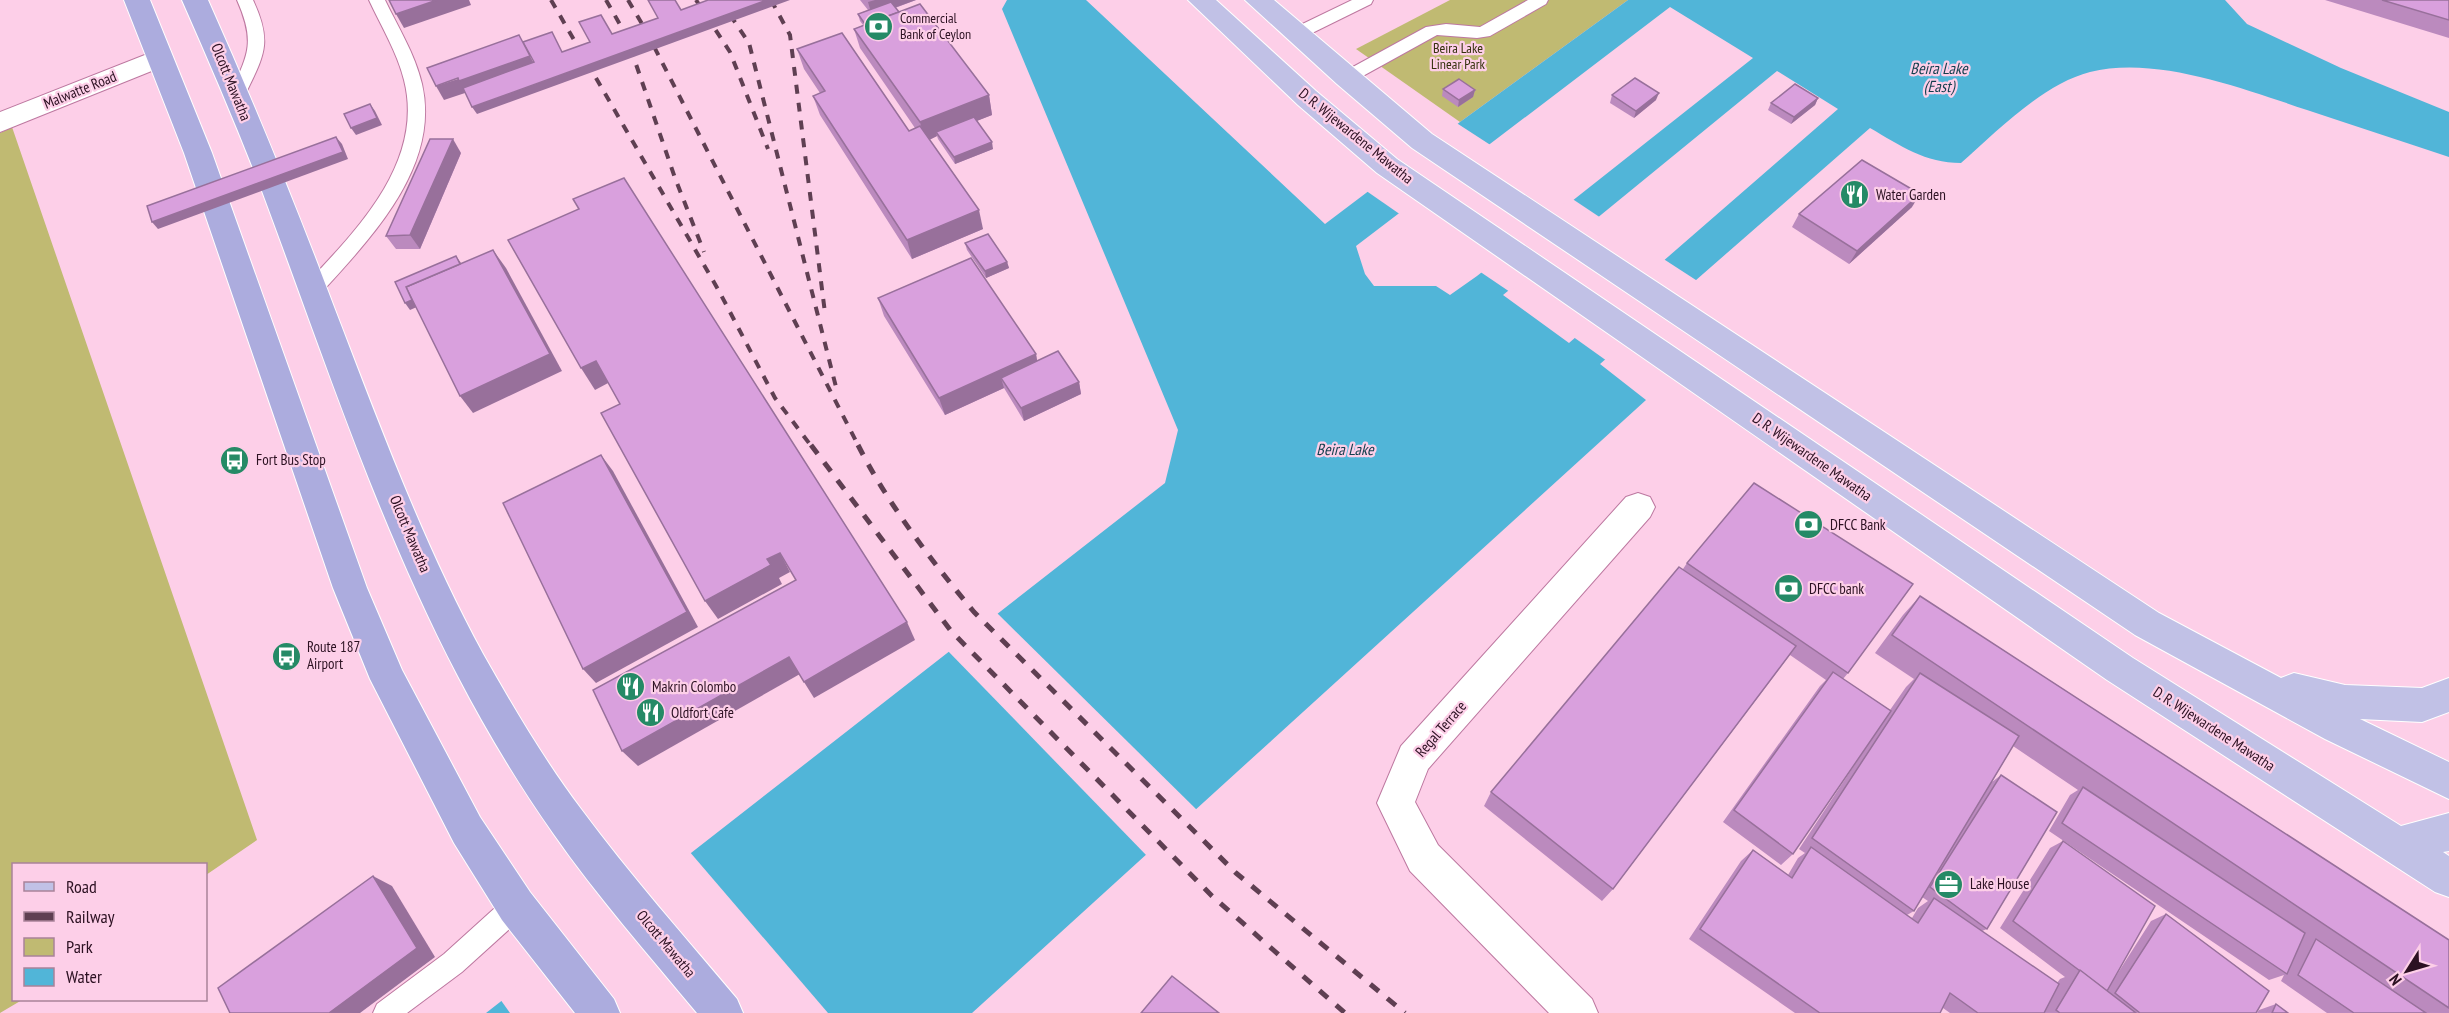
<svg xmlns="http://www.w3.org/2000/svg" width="2449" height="1013" viewBox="0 0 2449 1013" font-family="'PT Sans Narrow',sans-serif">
<rect width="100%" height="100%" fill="#fdcfe8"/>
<!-- green -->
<g fill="#c0ba72">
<polygon points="1450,0 1628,0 1460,122 1356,49"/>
<polygon points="12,127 257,840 206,875 206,864 14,864 14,1000 22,1000 0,1013 0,133"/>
</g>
<!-- water -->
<path fill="#51b5d8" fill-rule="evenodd" d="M1007,0h79l239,224 135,-102 168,-122h597l22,24 94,44 108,44v45c-47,-16 -95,-31 -142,-47 -63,-21 -151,-55 -217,-38 -47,12 -93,59 -129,91 -36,0 -60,-17 -91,-35l-270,236 46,36 -674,613h-486l679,-530 13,-53 -176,-421zM1670,7l83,51 -276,218 -27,19 -14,-9h-62l-9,-12 -9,-28zM1777,71l61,38 -269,234 -66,-48z"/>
<!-- pier -->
<g fill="#fdcfe8">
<polygon points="1455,122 1492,146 1401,215 1365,190"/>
<polygon points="1571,198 1601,218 1510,292 1479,271"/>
<polygon points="1662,258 1699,282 1607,361 1572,336"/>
<polygon points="996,612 1198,811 1148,857 947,650"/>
<polygon points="689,851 828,1013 510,1013 500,999"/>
</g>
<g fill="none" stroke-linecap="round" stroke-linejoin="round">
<defs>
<g id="service">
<path d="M237,0h16c20,43 11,55 -8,95l-2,4h-12l-2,-4c19,-40 27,-52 8,-95z"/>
<path d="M369,0h16c13,27 30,54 37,84 19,83 -52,155 -102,210l-7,2 -7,-2 -2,-5 2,-5c50,-53 119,-122 98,-204 -7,-28 -23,-54 -35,-80z"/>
<polygon points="1352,0 1373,0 1371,4 1302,38 1290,38 1288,34 1290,30"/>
<polygon points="1528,0 1548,0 1546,4 1490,36 1477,38 1437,35 1352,82 1340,82 1338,78 1340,74 1426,27 1446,24 1480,27"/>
<polygon points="516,894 525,897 528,906 525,915 462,972 407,1013 373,1013 377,1004 444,954 507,897"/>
</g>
<polygon id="minor" points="1638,493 1650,497 1655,507 1650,517 1428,769 1415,802 1438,845 1592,999 1598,1013 1549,1013 1410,871 1377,803 1401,746 1626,497"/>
<polygon id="tertiary" points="160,49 169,52 173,58 169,64 0,132 0,112"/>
<g id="primary">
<polygon points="1188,0 1216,0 1316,91 1397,159 2133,658 2401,826 2449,813 2449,851 2443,852 2449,856 2449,897 2435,892 2107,680 1377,173 1298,105"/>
<polygon points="1245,0 1274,0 1432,134 2159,613 2281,678 2294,673 2345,685 2422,688 2449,678 2449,712 2422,722 2360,719 2449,762 2449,799 2325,739 2135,635 1412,148 1337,84"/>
</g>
<g id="trunk">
<polygon points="124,0 150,0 212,153 367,588 402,670 480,817 530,892 614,999 620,1013 575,1013 502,920 454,843 370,679 333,588 184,153"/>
<path d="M182,0h26c45,101 87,203 126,307 45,117 89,237 149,347 30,53 61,106 98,155 49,66 103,127 156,190l6,14h-46c-49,-59 -100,-117 -144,-180 -35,-50 -67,-103 -95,-157 -81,-155 -135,-322 -196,-485 -25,-64 -52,-128 -80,-191z"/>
</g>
</defs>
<!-- service casing -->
<use href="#service" stroke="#bd78a0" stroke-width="2"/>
<!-- minor casing -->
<use href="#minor" stroke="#bd78a0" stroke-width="2"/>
<!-- tertiary casing -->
<use href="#tertiary" stroke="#bd78a0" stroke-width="2"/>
<!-- primary casing -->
<use href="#primary" stroke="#fff" stroke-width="2"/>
<!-- trunk casing -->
<use href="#trunk" stroke="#fff" stroke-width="2"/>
<!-- service -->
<use href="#service" fill="#fff" fill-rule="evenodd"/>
<!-- minor -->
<use href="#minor" fill="#fff" fill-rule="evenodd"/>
<!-- tertiary -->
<use href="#tertiary" fill="#fff" fill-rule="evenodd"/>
<!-- primary -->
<use href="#primary" fill="#c1c1e6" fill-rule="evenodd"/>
<!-- trunk -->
<use href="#trunk" fill="#acacde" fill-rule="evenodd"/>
<!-- rail-far1 -->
<g stroke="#5f3f52" stroke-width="4" stroke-dasharray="9 9" stroke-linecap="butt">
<polyline points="551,0 719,291 775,398 812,447"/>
<polyline points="606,0 626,35 675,178 704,252"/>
<polyline points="628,0 645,29 859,447"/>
<polyline points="696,0 730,52 768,149"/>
<polyline points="720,0 749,43 837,391"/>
<polyline points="771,0 790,35 825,313"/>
</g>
<!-- rail -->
<g stroke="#5f3f52" stroke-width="5" stroke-dasharray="11 11" stroke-linecap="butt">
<polyline points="811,445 951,631 1212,896 1345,1013"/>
<path d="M858,445c31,61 73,115 116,167l262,261 169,140"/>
</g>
</g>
<!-- wall -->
<g fill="#bb8abe" fill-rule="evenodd">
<polygon points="860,0 916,0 895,8 899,12 989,95 992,115 976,121 993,149 955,164 938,139 937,136 929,140 983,229 912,259 820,115 813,96 820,93 804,69 797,49 909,131 915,128 860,48 854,29 863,25 860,21 858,14 868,10"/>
<polygon points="2325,0 2449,0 2449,38"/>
<polygon points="1443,89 1475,90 1473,97 1458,107 1442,96"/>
<polygon points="1612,95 1656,100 1634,118 1610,103"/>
<polygon points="1818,98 1815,105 1791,124 1768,110 1771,103"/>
<polygon points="461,153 420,249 396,249 386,236"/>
<polygon points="1912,207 1849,264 1792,227 1799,214"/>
<polygon points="965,243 1007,262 1009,268 986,278 967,250"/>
<polygon points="878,298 1036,354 1037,361 1079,382 1081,394 1024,421 1004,388 945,415 884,316"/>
<path d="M1687,563l161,110 -5,6 47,31 16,-23 8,-8 -39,-26 28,-38 17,-19 529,344v73h-122l-46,-32 3,-6 -15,5 -220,-149 21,-36 8,-5 -65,-44 -21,36 9,-7 -14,154 -5,2 75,52 3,-4 5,-2 -65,-49 50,-80 13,-7 51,138 37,-58 15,-7 90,99h-306l-7,-5 -3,5h-145l-106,-74 52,-78 12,-11 35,25 10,-17 7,-5 -6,-4 72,-109 -78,114 -12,11 -58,-43 97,-136 6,-6 -36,-25 -177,234 -11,12 -118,-95 7,-14 192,-223zM1922,897l6,4 -10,7 -6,10 -5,-3 7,-4z"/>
<polygon points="2276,1004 2288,1013 2257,1013 2259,1010"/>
</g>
<!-- shaded-wall -->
<g fill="#98709b">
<polygon points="437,0 469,0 471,5 404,28 396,14"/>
<polygon points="767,0 790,0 477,114 472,107"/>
<polygon points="875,0 916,0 872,16 868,2"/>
<polygon points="530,56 537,69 444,100 436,86"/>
<polygon points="1475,90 1473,97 1458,107 1459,100"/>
<polygon points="1659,93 1656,100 1634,118 1636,111"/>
<polygon points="989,95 992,115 939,136 936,132 937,136 925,142 920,122"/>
<polygon points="1818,98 1815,105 1791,124 1794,117"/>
<polygon points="370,104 375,111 382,125 356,135 351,128"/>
<polygon points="336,137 342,144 348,159 158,229 152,222"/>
<polygon points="453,139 461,153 420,249 410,235"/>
<polygon points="992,142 993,149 955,164 954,157"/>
<polygon points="1920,194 1912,207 1849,264 1857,251"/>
<polygon points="979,210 983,229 912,259 907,240"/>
<polygon points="493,250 506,268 562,371 473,413 460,396"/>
<polygon points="456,256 461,263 471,283 410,310 405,303"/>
<polygon points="1007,262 1009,268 986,278 985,271"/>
<polygon points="1036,354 1039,372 1001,378 1004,388 945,415 939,398"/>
<polygon points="596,361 610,382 595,390 581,368"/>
<polygon points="1079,382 1081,394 1024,421 1021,408"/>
<polygon points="601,455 613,471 698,627 596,683 583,669"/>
<polygon points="780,553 790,572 779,578 782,584 718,619 705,601 767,559"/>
<polygon points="907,622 915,640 814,698 804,682"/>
<polygon points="789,657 800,674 638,766 622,751"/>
<polygon points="373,876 392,886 435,957 360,1013 329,1013"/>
</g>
<!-- building -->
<g fill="#d9a0dd" stroke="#98709b" stroke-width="1.5">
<polygon points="389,0 437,0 396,14"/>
<polygon points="648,0 675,0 681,10 708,0 767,0 472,107 463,88 534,62 523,42 552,32 562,52 590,42 579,22 601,15 612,34 658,18"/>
<polygon points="2382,0 2449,0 2449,20"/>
<polygon points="891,2 899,12 865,24 858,14"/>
<polygon points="920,4 989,95 920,122 854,29"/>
<polygon points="842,33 909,131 920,126 979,210 907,240 813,96 825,91 797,49"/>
<polygon points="519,35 530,56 459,81 458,78 436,86 427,68"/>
<polygon points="1635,78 1659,93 1636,111 1612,95"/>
<polygon points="1459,79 1475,90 1459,100 1443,89"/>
<polygon points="1795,84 1818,98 1794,117 1771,103"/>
<polygon points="370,104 377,118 351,128 344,114"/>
<polygon points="974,117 992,142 954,157 936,132"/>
<polygon points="336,137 343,152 152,222 147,206"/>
<polygon points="430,139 453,139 410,235 386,236"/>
<polygon points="1862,160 1920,194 1857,251 1799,214"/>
<polygon points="624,178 907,622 804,682 789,657 622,751 593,690 796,580 780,553 767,559 771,565 705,601 601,413 620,404 596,361 581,368 508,240 579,209 573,199"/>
<polygon points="988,234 1007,262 985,271 965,243"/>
<polygon points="493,250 550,354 460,396 406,287"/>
<polygon points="456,256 460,264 406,287 412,300 405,303 395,282"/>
<polygon points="971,258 1036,354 939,398 878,298"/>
<polygon points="1058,351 1079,382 1021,408 1001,378"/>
<polygon points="601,455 687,612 583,669 503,503"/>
<polygon points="1754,483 1913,584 1848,673 1687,563"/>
<polygon points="1679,567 1796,646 1613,889 1491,792"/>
<polygon points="1920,596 2449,940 2449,1008 1892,635"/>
<polygon points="1833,672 1891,711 1793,854 1734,810"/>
<polygon points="1920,673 2019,736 1914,911 1812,838"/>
<polygon points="2001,775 2057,812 1987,929 1930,887"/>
<polygon points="2083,787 2305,933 2287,974 2062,823"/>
<polygon points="2063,841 2155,906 2107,991 2013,921"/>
<polygon points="1811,847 1918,923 1934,898 2059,984 2044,1013 1978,1013 1950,993 1940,1013 1820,1013 1700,929 1753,850 1792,878"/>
<polygon points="373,876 417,948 329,1013 230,1013 218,988"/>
<polygon points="2166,914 2269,991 2256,1013 2140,1013 2115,993"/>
<polygon points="2316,939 2426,1013 2354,1013 2298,975"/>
<polygon points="2080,970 2136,1013 2060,1013 2056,1010"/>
<polygon points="1172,976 1219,1013 1141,1013"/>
<polygon points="2276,1004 2288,1013 2272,1013"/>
</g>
<!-- icons -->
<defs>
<symbol id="bank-disc" viewBox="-11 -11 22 22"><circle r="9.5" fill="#258a66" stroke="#fdcfe8"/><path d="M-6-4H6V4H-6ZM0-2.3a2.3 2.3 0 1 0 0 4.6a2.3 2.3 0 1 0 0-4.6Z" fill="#fff"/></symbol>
<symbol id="restaurant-disc" viewBox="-11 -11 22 22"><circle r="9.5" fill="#258a66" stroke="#fdcfe8"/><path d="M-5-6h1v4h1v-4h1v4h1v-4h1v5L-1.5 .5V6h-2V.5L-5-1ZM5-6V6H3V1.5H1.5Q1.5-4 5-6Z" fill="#fff"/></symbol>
<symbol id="bus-disc" viewBox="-11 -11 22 22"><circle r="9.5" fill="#258a66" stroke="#fdcfe8"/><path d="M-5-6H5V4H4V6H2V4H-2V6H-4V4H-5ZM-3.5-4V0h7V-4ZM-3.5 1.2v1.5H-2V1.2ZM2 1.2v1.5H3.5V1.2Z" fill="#fff"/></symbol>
<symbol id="office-disc" viewBox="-11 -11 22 22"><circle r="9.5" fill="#258a66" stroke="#fdcfe8"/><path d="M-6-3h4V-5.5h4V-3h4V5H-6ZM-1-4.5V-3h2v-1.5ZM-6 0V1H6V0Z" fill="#fff"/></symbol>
</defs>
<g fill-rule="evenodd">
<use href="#bank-disc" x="862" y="10" width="33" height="33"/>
<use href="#restaurant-disc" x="1838" y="178" width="33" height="33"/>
<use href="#bus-disc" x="218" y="444" width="33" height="33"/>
<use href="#bank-disc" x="1792" y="508" width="33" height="33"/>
<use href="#bank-disc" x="1772" y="572" width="33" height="33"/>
<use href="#bus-disc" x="270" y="640" width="33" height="33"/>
<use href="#restaurant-disc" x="614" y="670" width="33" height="33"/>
<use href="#restaurant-disc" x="634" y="696" width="33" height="33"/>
<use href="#office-disc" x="1932" y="868" width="33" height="33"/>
</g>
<g text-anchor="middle" stroke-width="4.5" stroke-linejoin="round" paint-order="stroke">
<!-- far-poi labels -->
<g font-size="14" fill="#2c1122" stroke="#fdcfe8" text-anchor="start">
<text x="900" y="23">Commercial<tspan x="900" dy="16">Bank of Ceylon</tspan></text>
</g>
<!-- far-park labels -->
<g font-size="14" fill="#34310c" stroke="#fdcfe8">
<text x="1458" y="53">Beira Lake<tspan x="1458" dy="16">Linear Park</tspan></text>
</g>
<!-- street labels -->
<g font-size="15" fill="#2c1122" stroke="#fdcfe8">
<text transform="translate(231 82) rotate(68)" y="5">Olcott Mawatha</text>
<text transform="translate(80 90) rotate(-22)" y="5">Malwatte Road</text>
<text transform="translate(1356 136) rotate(39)" y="5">D. R. Wijewardene Mawatha</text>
<text transform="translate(1812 457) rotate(35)" y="5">D. R. Wijewardene Mawatha</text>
<text transform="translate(410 534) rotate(67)" y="5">Olcott Mawatha</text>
<text transform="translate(1441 729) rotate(-49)" y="5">Regal Terrace</text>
<text transform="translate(2214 729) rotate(33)" y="5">D. R. Wijewardene Mawatha</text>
<text transform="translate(666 944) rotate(50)" y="5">Olcott Mawatha</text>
</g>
<!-- poi labels -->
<g font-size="15" fill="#2c1122" stroke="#fdcfe8" text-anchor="start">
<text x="1876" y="200">Water Garden</text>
<text x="256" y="465">Fort Bus Stop</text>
<text x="1830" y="530">DFCC Bank</text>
<text x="1809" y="594">DFCC bank</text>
<text x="307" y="652">Route 187<tspan x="307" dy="17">Airport</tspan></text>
<text x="652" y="692">Makrin Colombo</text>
<text x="671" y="718">Oldfort Cafe</text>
<text x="1970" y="889">Lake House</text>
</g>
<!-- water labels -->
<g font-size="16" font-style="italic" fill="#123e4d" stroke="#fdcfe8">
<text x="1939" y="74">Beira Lake<tspan x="1939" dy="18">(East)</tspan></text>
<text x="1345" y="455">Beira Lake</text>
</g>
</g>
<!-- legend -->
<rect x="12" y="863" width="195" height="138" fill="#fdcfe8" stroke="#a98399" stroke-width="1.5"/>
<rect x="24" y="882" width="30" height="9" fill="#c1c1e6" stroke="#a98399" stroke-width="1.5"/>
<text x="66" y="893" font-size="18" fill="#2c1122">Road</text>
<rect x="24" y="912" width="30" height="9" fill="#5f3f52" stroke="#a98399" stroke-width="1.5"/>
<text x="66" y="923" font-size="18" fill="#2c1122">Railway</text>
<rect x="24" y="938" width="30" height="18" fill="#c0ba72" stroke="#a98399" stroke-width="1.5"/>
<text x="66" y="953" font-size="18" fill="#2c1122">Park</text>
<rect x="24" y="968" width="30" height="18" fill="#51b5d8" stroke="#a98399" stroke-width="1.5"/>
<text x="66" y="983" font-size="18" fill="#2c1122">Water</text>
<!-- north arrow -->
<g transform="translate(2407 971) rotate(233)" stroke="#fdcfe8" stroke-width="4.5" paint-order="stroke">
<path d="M0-4.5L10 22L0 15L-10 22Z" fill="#2c1122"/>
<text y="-9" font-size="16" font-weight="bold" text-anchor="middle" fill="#2c1122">N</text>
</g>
</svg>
